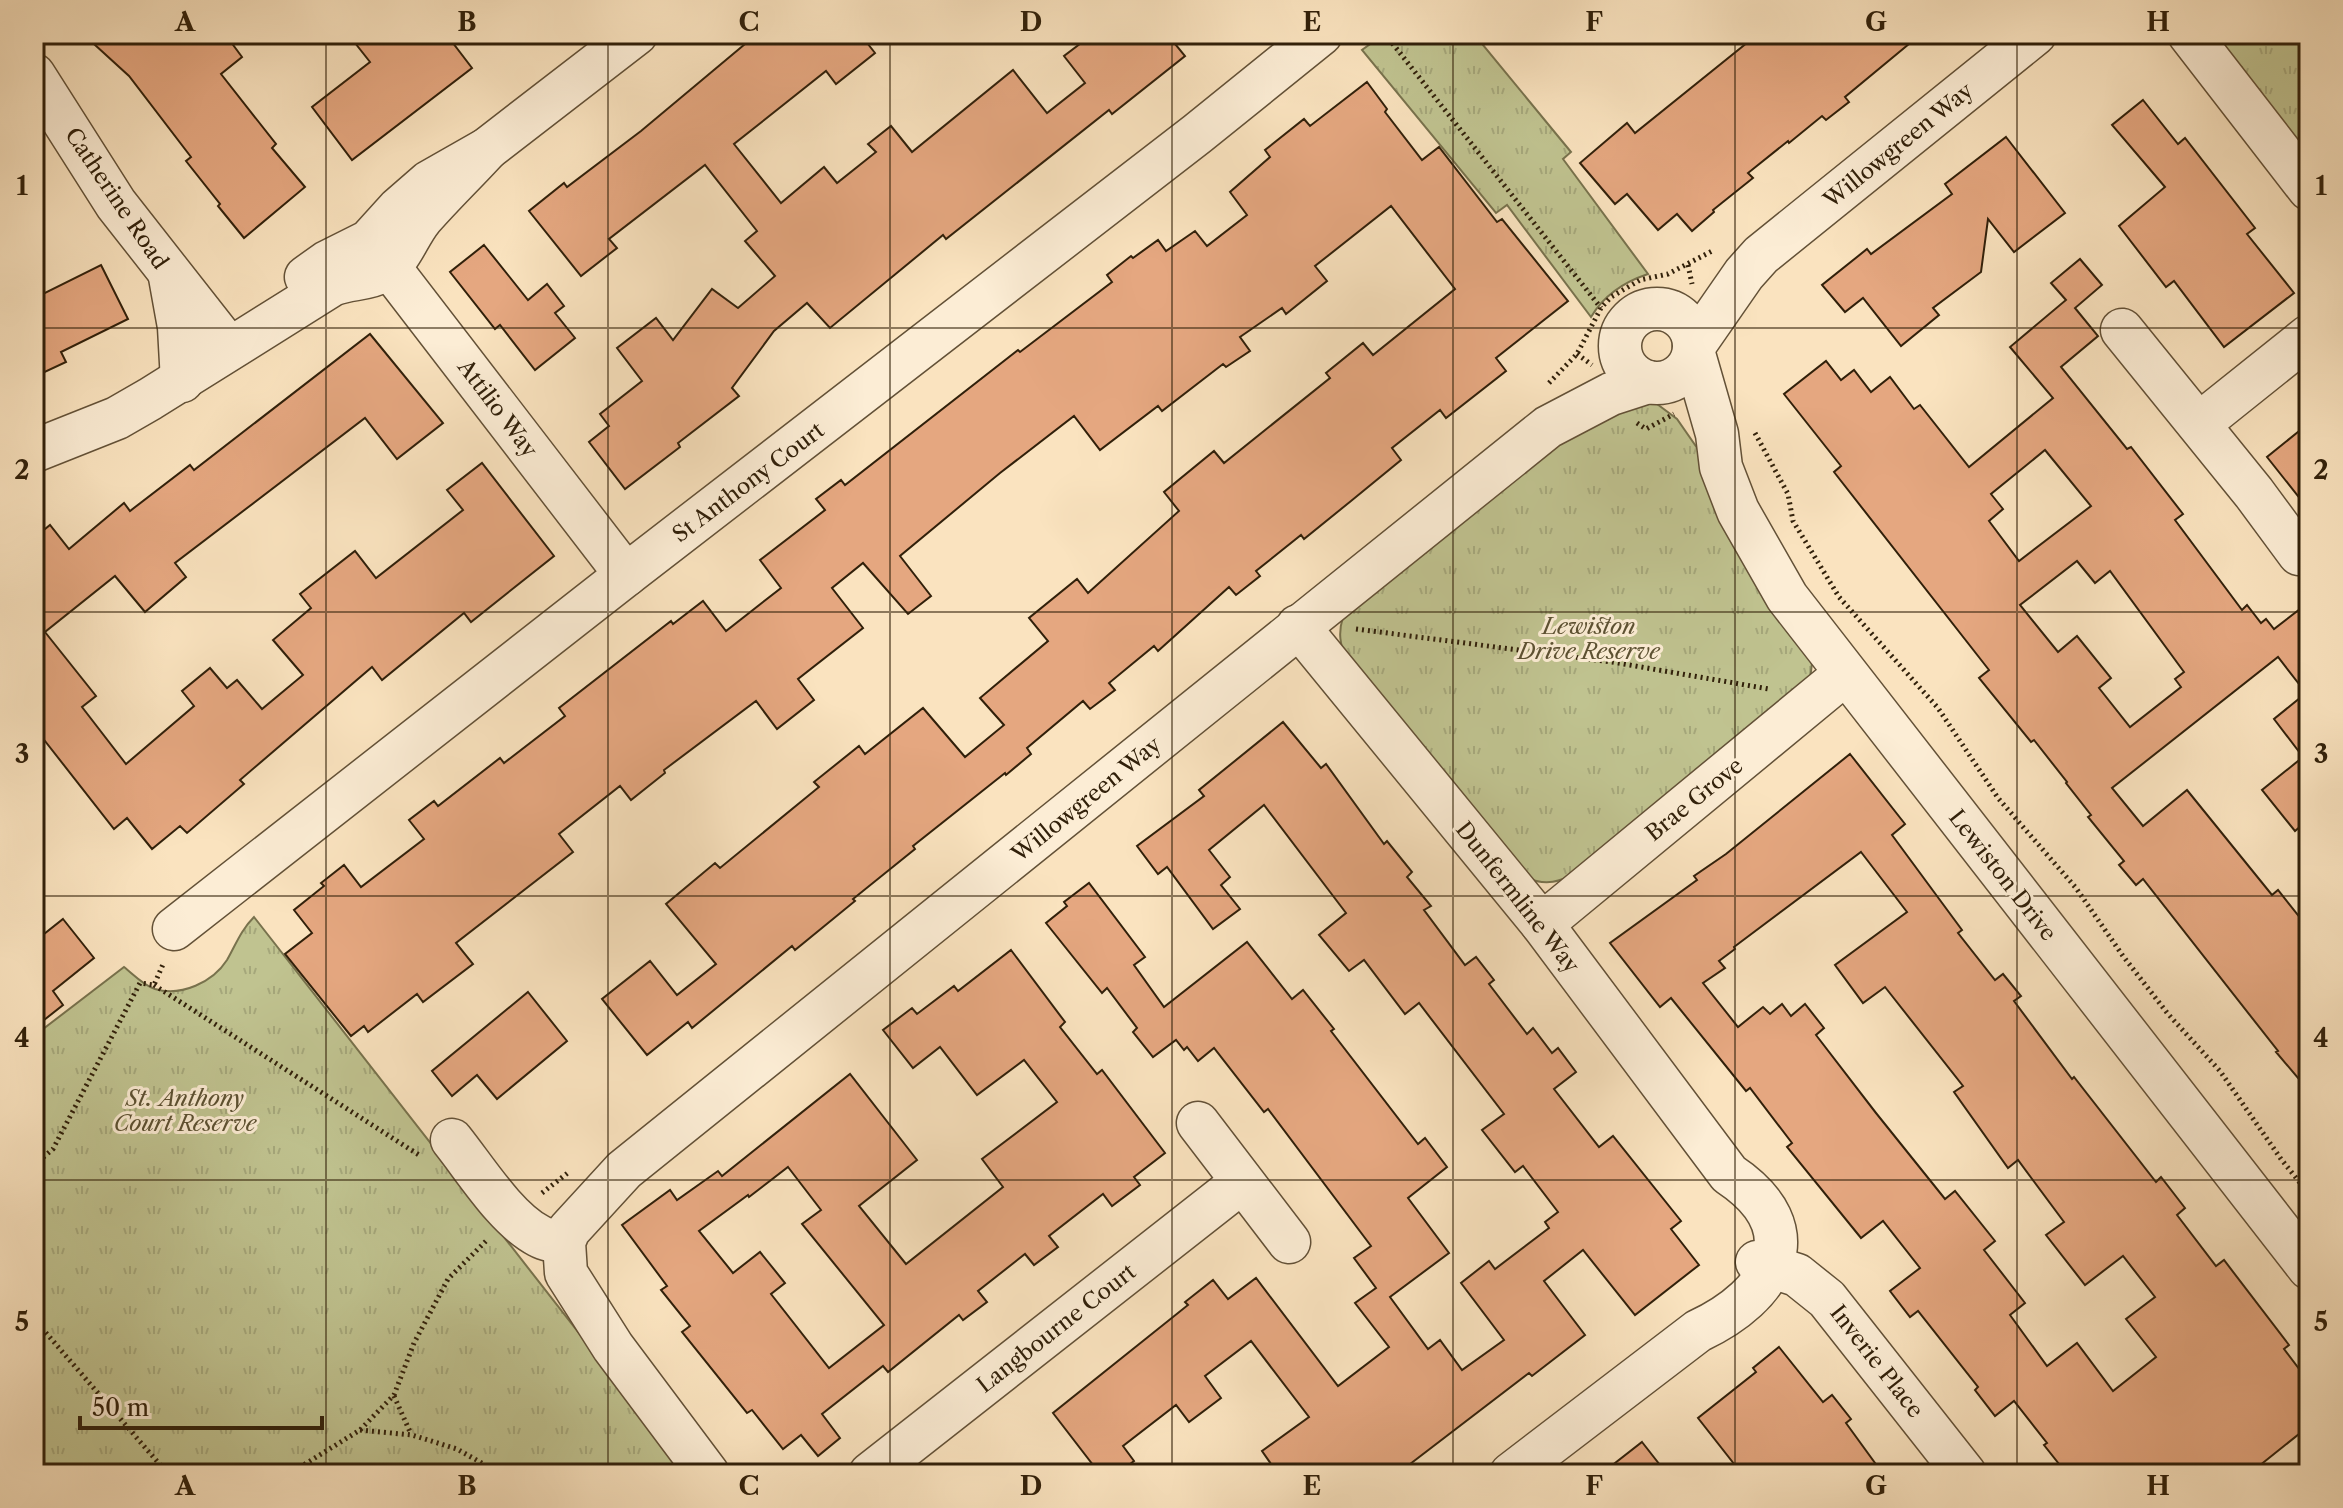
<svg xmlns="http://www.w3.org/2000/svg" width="2343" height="1508" viewBox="0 0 2343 1508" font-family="'Libre Caslon Text',serif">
<defs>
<pattern id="grass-tufts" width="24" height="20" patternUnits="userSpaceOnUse" patternTransform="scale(2)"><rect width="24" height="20" fill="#c0c390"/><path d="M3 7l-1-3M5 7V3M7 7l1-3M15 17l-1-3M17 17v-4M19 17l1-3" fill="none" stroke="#a5a77b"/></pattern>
</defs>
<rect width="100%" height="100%" fill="#fae3bf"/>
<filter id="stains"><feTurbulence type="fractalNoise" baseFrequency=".0025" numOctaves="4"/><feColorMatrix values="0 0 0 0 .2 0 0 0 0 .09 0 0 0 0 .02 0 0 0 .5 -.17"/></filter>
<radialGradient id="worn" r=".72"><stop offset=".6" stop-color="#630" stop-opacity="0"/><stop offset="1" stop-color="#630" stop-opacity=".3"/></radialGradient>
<!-- grass -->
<g fill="url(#grass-tufts)" stroke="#78724d" stroke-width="2">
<path d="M1384,34h90l97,118 -8,7 85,115c-24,8 -44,21 -57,43l-84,-112 -11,8 -134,-163z"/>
<polygon points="2213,34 2309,34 2309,156"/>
<path d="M1649,398l28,21 25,36 110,208 -2,17 -231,192c-20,10 -32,14 -53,6l-180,-219c-6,-15 -8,-26 -3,-42l220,-185z"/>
<path d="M254,917l435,557h-655v-438l90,-69c9,7 19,18 31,22 26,8 58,-7 72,-29 9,-16 14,-30 27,-43z"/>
</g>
<!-- building -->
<g fill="#e5a780" stroke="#31200a" stroke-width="2" fill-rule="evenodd">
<polygon points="83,34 225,34 242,57 221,74 276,144 272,148 305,187 244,238 218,206 220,204 186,161 191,157 129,76"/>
<polygon points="348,34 446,34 472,68 352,160 312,107 370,62"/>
<polygon points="757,34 860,34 875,53 836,84 826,71 734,144 781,203 824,167 837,183 876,152 868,144 891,126 912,152 1013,70 1047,113 1085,83 1064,56 1093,34 1167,34 1185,56 1112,114 1109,110 946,239 943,235 830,328 807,303 774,331 732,388 739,396 678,443 680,447 625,489 589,442 609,426 600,414 642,381 617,348 656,318 673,340 712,289 738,308 775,276 745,241 757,231 705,165 609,239 617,248 581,276 529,211 564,183 567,187 641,131"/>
<polygon points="1758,34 1921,34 1845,97 1849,102 1826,120 1822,116 1789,143 1788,141 1748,173 1753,178 1713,210 1714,212 1692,231 1677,214 1658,230 1627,194 1615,204 1580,163 1627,123 1635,133"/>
<polygon points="1367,82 1387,109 1385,112 1422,160 1439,147 1497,222 1502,219 1568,301 1496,358 1506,371 1446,418 1440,410 1392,448 1401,460 1351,501 1304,539 1301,535 1256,571 1260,576 1236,595 1229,587 1158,651 1154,646 1109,683 1115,690 1090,709 1083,701 1027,748 1031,754 1006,775 1005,773 913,846 915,849 853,899 855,901 795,950 792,946 692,1028 688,1022 647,1055 602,999 650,961 677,995 716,964 666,904 715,863 720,868 819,787 814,782 859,746 865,754 923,708 965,757 1004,725 980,698 1048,641 1029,618 1077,579 1088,593 1179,511 1164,492 1214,451 1224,463 1330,378 1326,373 1363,343 1373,355 1455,289 1391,206 1315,266 1327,281 1286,314 1282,308 1240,337 1250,351 1226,367 1223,364 1162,411 1158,406 1100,450 1074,416 1000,473 900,556 931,596 908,614 863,563 832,588 863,628 798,679 814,700 777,729 756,701 664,770 665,773 631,800 620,786 559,834 573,852 456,943 473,964 423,1002 417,994 368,1032 364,1026 351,1036 285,954 312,933 294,910 324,886 321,883 344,865 361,887 424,839 409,820 434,801 438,806 500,758 504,763 565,716 559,708 671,621 673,624 703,601 726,631 781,588 760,560 825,510 816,499 841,480 845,485 1018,350 1020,352 1112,282 1107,275 1131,256 1133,258 1158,240 1166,251 1195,231 1207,246 1247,215 1230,192 1270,157 1265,150 1304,119 1310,126"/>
<polygon points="2143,100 2178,144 2185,138 2255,228 2247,234 2294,293 2224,347 2174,281 2166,287 2119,226 2165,187 2112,125"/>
<polygon points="2006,137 2065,213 2014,252 1988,219 1981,272 1933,308 1939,315 1901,346 1863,298 1845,312 1822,285 1867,249 1871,254 1952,194 1945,184"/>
<polygon points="484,245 528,300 547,284 564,306 555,313 575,338 535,370 500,325 495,329 450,272"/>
<path d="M2080,259l22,26 -27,23 23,28 -37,31 66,82 4,-2 52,67 -8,6 67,90 5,-5 14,18 5,-4 8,10 35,-27v217l-14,12 -33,-41 41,-33 -29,-38 32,-26 -28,-36 -166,131 31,38 44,-36 85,105 6,-5 31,39v162l-33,-39 2,-1 -135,-172 -7,6 -17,-20 5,-4 -36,-44 3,-2 -25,-32 1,-1 -33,-42 -3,2 -52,-64 10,-8 -155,-198 7,-6 -57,-72 42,-33 15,19 13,-10 17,22 19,-15 24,32 6,-4 49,62 84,-69 -43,-51 56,-47 -15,-17zM2045,450l46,56 -72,55 -30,-40 14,-12 -12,-15zM2077,561l18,22 15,-12 74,101 -9,7 6,8 -51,40 -31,-39 12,-10 -34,-42 -19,16 -38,-47z"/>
<polygon points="101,265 128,319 61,352 66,362 34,377 34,291 37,297"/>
<polygon points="370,334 443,423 397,459 365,418 175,563 186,577 145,612 115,576 45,632 96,696 82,707 126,764 194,706 182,691 210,668 227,688 237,680 262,709 303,675 273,640 311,608 300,594 355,551 376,578 463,510 447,490 482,463 554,556 471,622 464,613 382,680 372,667 240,780 244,784 187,833 180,826 152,849 127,818 114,829 34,727 34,538 50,525 69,549 124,503 130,511 190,465 194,470"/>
<polygon points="2309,423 2309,510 2267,457"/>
<polygon points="1283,722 1321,768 1326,764 1384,844 1387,841 1412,872 1407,877 1431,906 1424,910 1465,965 1476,957 1494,980 1489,984 1527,1034 1533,1028 1552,1053 1558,1048 1576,1072 1554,1089 1599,1147 1613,1136 1681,1221 1671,1229 1699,1265 1635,1315 1583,1250 1544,1281 1585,1335 1532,1376 1529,1373 1397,1474 1278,1474 1262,1451 1309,1417 1251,1341 1205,1376 1221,1398 1189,1422 1176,1405 1123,1446 1134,1461 1117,1474 1100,1474 1053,1413 1188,1305 1185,1302 1213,1280 1228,1299 1256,1278 1338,1386 1389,1347 1355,1303 1376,1288 1354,1258 1371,1246 1268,1109 1264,1112 1214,1048 1198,1061 1187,1047 1184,1050 1176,1040 1153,1057 1133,1032 1137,1028 1107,988 1102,993 1046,923 1067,906 1064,902 1089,883 1145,957 1134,965 1164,1007 1247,942 1292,999 1303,990 1334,1029 1331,1031 1418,1144 1425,1138 1447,1167 1408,1198 1449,1253 1390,1297 1428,1349 1440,1340 1462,1370 1504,1340 1461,1283 1489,1261 1495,1269 1549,1228 1545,1222 1558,1212 1523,1166 1515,1172 1482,1130 1504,1114 1419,1003 1405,1014 1364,960 1349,971 1319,935 1346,913 1264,805 1209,850 1230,877 1221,885 1240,909 1213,929 1167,867 1158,874 1137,846 1204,796 1199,790"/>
<path d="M1850,754l55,70 -13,11 70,95 -4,3 37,47 8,-6 18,22 -7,5 58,78 2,-2 82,105 5,-5 24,31 -8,7 39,51 8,-6 65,85 -5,4 25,33v44l-60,48h-182l-23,-29 3,-2 -33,-42 -19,15 -20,-26 3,-3 -60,-76 -8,6 -20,-26 30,-23 -37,-47 -22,17 -74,-91 5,-4 -42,-55 -4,3 -75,-93 -11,9 -50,-64 87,-63 -3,-4 32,-22zM1861,852l46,60 -72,53 28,38 22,-16 78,99 -9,6 54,76 10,-8 46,62 -18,13 39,50 38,-29 32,41 -29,22 30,38 -43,34 -36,-48 -30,23 -37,-51 15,-12 -41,-53 11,-9 -40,-50 -10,8 -69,-86 -60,-78 8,-7 -19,-24 -14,12 -9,-12 -12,10 -7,-7 -25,20 -35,-44 22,-15 -6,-7 16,-12 -1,-2z"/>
<polygon points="63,919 94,958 53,991 63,1005 34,1028 34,942"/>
<path d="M1011,950l54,72 -5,5 37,47 5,-4 63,83 -31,24 6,8 -28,21 -9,-12 -54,42 9,11 -24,18 -9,-11 -47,37 9,11 -24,18 -4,-5 -71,57 -5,-6 -61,48 18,24 -22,18 -17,-21 -18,14 -31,-39 -5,3 -65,-81 8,-6 -29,-36 6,-4 -45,-61 48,-35 7,10 41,-29 4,5 128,-102 67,86 -58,46 47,58 97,-77 -21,-28 75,-57 -33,-42 -47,35 -37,-48 -27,21 -30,-38 29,-22 5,6 37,-28 4,5zM788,1167l33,43 -19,14 82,101 -55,43 -58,-74 14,-11 -25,-31 -27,21 -34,-42 49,-36 1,2z"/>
<polygon points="528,992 567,1041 497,1099 477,1075 452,1096 432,1071"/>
<polygon points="1779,1347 1823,1402 1832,1395 1851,1419 1846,1423 1883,1474 1742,1474 1698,1418 1756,1372 1753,1368"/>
<polygon points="1642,1442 1667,1474 1601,1474"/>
</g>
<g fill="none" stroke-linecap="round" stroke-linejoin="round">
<defs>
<g id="minor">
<polyline points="2189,34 2309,189"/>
<polyline points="34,75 116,204 229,348"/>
<polyline points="373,246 626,575"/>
<polyline points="170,277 179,327 182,381"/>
<polyline points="306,277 327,262 369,241 398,209 429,182 487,149 636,34"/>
<circle cx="1657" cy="346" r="37"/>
<polyline points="2122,330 2254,493 2299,554"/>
<polyline points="1694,346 1744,274 1761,255 2035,34"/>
<polyline points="1694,354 1717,434 1721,467 1738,511 1787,597 2309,1268"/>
<polyline points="2199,424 2309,336"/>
<path d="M34,451l83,-33 33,-19 182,-114c16,-7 35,-5 49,-13 21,-12 26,-36 41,-54 21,-24 44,-46 65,-69"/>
<path d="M1298,626l244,298 187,250c84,56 44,122 -31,157l-187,143"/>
<polyline points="1542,924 1845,674"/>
<polyline points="174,929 626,575 1197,134 1321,34"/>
<polyline points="1198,1123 1289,1242"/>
<path d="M452,1140c24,30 54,79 87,96 7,4 16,5 25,6"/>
<polyline points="1757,1262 1797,1275 1827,1299 1965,1474"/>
<polyline points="708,1474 613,1347 566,1273 564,1242 569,1230 624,1170 1548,427 1611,394 1648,382"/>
<polyline points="870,1474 1242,1182"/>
</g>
</defs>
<!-- minor casing -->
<use href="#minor" stroke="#635137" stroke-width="45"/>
<!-- path -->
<g stroke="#31200a" stroke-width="5" stroke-dasharray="2 4" stroke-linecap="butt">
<polyline points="1385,34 1601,308"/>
<polyline points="1688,265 1692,284"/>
<polyline points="1577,354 1592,365"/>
<polyline points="1549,383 1577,354 1601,308 1611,297 1640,280 1668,274 1714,250"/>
<polyline points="1637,423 1646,429 1674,414"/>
<polyline points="1755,433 1788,494 1793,521 1839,597 1938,708 1998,798 2076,888 2123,956 2168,1014 2220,1071 2281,1159 2309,1194"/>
<polyline points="1356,629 1612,662 1769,689"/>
<polyline points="154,985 419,1155"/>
<polyline points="34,1165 53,1149 140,983 154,985 164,962"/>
<polyline points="542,1193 569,1172"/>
<polyline points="34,1319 168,1474"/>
<polyline points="394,1396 411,1434"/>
<polyline points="360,1430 412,1435 457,1449 501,1474"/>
<polyline points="289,1474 360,1430 394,1395 414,1343 448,1279 486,1241"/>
</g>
<!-- minor -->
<use href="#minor" stroke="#fcedd5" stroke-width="42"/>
</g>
<!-- grid -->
<path fill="none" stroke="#31200a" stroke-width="2" stroke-opacity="0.55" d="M326,34v1440M608,34v1440M890,34v1440M1172,34v1440M1453,34v1440M1735,34v1440M2017,34v1440M34,328h2275M34,612h2275M34,896h2275M34,1180h2275"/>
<g text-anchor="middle" stroke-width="6" stroke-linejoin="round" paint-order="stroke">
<!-- street labels -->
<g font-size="22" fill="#31200a" stroke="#fcedd5">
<text transform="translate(1898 145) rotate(-39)" y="8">Willowgreen Way</text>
<text transform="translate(117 198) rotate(56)" y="8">Catherine Road</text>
<text transform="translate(498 408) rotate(53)" y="8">Attilio Way</text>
<text transform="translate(748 482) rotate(-37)" y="8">St Anthony Court</text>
<text transform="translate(1086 799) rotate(-39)" y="8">Willowgreen Way</text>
<text transform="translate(1694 799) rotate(-39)" y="8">Brae Grove</text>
<text transform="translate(2003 875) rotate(52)" y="8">Lewiston Drive</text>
<text transform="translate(1518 897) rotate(52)" y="8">Dunfermline Way</text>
<text transform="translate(1056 1328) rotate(-38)" y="8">Langbourne Court</text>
<text transform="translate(1877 1361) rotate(52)" y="8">Inverie Place</text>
</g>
<!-- park labels -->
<g font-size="22" font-style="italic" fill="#5c5132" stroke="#fcedd5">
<text x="1589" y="634">Lewiston<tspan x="1589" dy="25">Drive Reserve</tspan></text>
<text x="185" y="1106">St. Anthony<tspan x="185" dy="25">Court Reserve</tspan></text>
</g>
</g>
<!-- margin -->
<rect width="2343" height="1508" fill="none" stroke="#fae3bf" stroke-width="88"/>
<!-- scale -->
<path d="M80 1416v12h242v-12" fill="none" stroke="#31200a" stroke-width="4"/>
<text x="92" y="1416" font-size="24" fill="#31200a" stroke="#fcedd5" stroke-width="6" paint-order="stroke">50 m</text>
<rect x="44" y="44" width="2255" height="1420" fill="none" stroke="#31200a" stroke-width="3"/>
<g font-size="26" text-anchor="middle" font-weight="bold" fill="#31200a">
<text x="185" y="31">A</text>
<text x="467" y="31">B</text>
<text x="749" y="31">C</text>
<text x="1031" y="31">D</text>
<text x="1312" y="31">E</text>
<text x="1594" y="31">F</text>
<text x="1876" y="31">G</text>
<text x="2158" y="31">H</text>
<text x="22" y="195">1</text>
<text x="2321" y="195">1</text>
<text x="22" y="479">2</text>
<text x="2321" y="479">2</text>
<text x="22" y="763">3</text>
<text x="2321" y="763">3</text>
<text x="22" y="1047">4</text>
<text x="2321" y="1047">4</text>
<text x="22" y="1331">5</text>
<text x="2321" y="1331">5</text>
<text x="185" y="1495">A</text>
<text x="467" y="1495">B</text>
<text x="749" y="1495">C</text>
<text x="1031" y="1495">D</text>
<text x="1312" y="1495">E</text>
<text x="1594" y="1495">F</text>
<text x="1876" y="1495">G</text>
<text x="2158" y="1495">H</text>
</g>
<rect width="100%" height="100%" filter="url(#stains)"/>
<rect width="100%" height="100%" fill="url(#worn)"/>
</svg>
